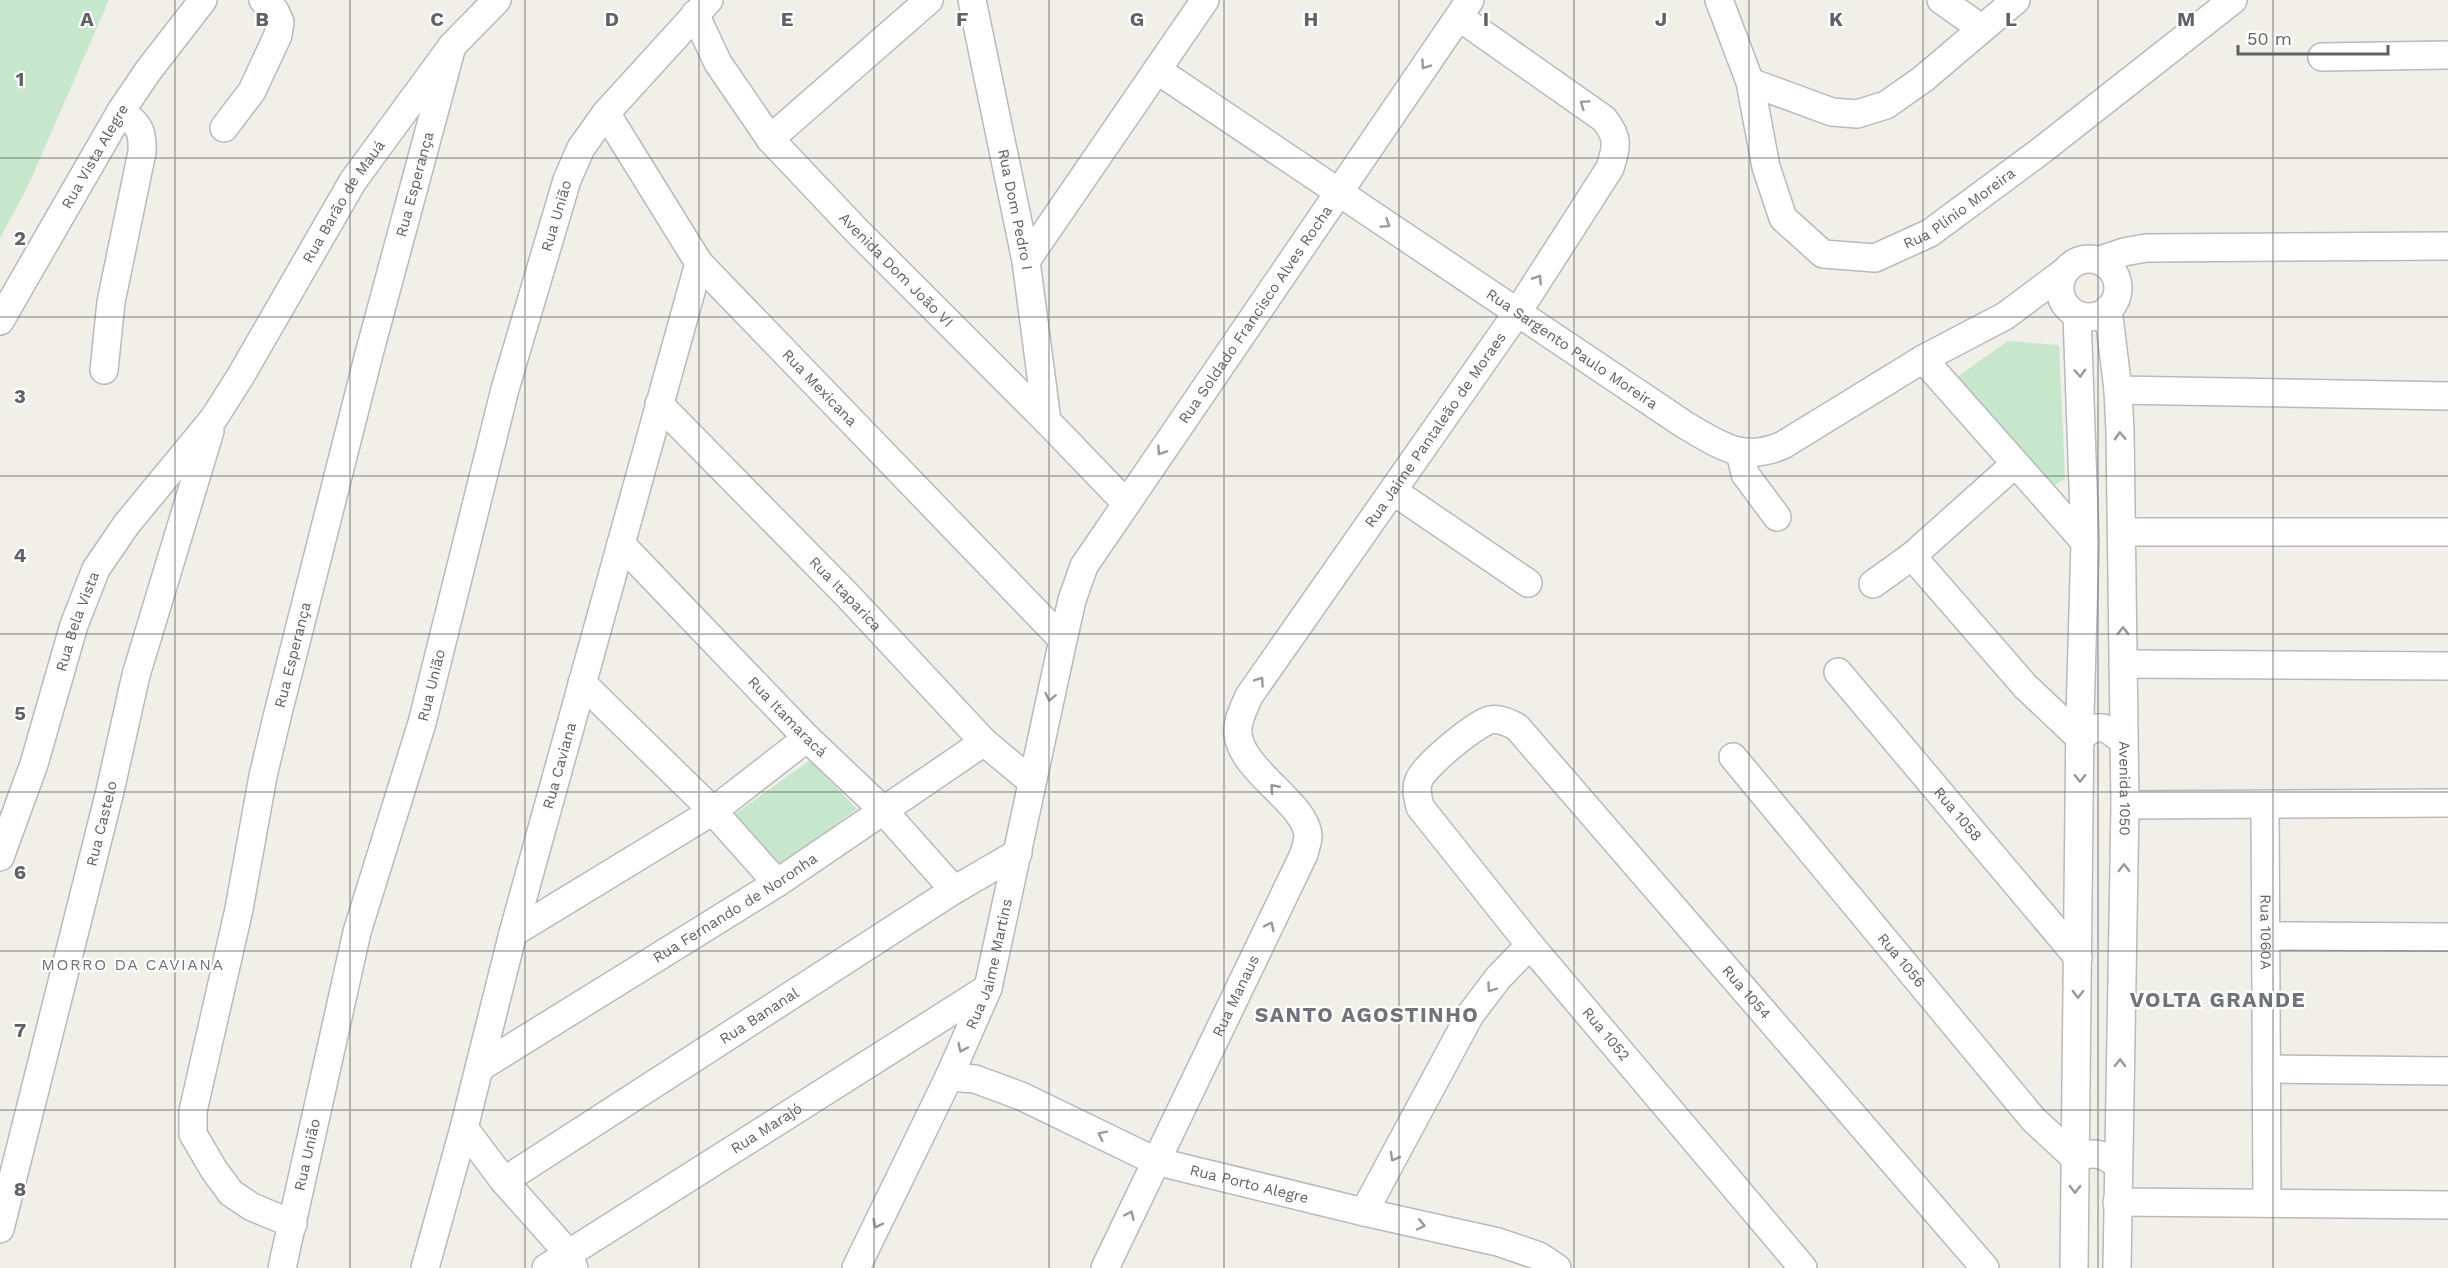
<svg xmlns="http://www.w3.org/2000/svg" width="2448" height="1268" viewBox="0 0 2448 1268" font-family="'Work Sans',sans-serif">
<rect width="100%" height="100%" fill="#f1f0e8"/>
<!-- green -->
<g fill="#c6e7cb">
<polygon points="0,0 109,0 27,188 0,238"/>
<polygon points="2008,341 2059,345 2065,479 2047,490 1957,377"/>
<polygon points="810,760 857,809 780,866 731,817"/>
</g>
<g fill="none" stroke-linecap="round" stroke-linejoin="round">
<defs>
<g id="minor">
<path id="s1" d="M972,0l54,261 21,160"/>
<path id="s2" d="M1719,0l31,82 16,85 17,51 40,36 52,4 55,-25 112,-83 191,-150"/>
<polyline points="1941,0 1981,28"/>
<path id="s3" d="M695,14l23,49 52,76 87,92 190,190 79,82"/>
<polyline points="2322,57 2448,55"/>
<path id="s4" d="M1157,70l528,355c35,20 57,38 98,20l140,-86 82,-43 59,-44"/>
<polyline points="1750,82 1832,112 1857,114 1886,105 1923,79 2016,0"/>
<path id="s5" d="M606,113l93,150 364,377"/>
<polyline points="224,128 252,91 278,35 280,22 275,11 263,0"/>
<polyline points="770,139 929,0"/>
<circle cx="2089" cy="288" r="29"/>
<polyline points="2100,260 2124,252 2146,248 2448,246"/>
<polyline points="1026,261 1205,0"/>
<path id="s6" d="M2108,309l10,81 2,41 5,374 -8,463"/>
<path id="s7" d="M0,321l121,-210 27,-40 55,-71"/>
<polyline points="1923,359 2085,542"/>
<path d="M104,370l7,-68 31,-150c1,-23 -3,-26 -21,-41"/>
<polyline points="2118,390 2448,396"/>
<path id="s8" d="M659,404l190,193 135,145 47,39"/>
<polyline points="1740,452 1745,474 1777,517"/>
<polyline points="1393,491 1528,583"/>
<polyline points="2122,532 2448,532"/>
<path id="s9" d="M621,544l186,194 75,71 72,81"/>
<path d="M1912,556l113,130 55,52c19,-17 27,-11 44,4"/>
<polyline points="1873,584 1912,556 2015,464"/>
<polyline points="2123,664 2448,666"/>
<path id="s10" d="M1838,672l240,285"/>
<polyline points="582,683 713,811 777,883"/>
<path id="s11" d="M1733,757l300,362 42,39c18,-7 28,-5 43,7"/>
<path id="s12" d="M2265,804l2,399"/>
<polyline points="2125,805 2448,803"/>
<path id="s13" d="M0,857l34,-93 40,-139 22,-56 30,-44 88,-107 26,-41 113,-196 99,-135 45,-46"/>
<polyline points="513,933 713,811 807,738"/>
<polyline points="2268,936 2448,937"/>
<path id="s14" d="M479,1068l298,-185 207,-141"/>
<polyline points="2268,1069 2448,1071"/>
<path id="s15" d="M949,1077l26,2 46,17 134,65 209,51 134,30 41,14 18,12"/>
<polyline points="464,1128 504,1181 568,1253 574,1268"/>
<path id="s16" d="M504,1181l450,-291 64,-37"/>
<polyline points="2117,1202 2448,1205"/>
<polyline points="1364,1212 1470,1015 1498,978 1530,945"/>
<path id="s17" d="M293,1224l-41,-17 -21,-14 -17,-23 -21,-36v-23l46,-202 24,-133 15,-63 91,-359 83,-308"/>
<path id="s18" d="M0,1229l110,-438 26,-116 74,-244"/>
<path id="s19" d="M282,1268l75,-336 65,-209 83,-334 62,-209 14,-32 25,-35 103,-113"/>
<path id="s20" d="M425,1268l39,-140 49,-195 186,-670"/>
<path id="s21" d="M546,1268l442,-280"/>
<path id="s22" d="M856,1268l93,-191 39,-89 75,-348 9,-40 12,-34 386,-566"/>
<path id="s23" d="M1105,1268l199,-414c1,-5 4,-12 4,-18 -1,-32 -65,-64 -70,-101 -2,-13 6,-27 11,-39l268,-383 93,-145c7,-23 9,-30 -6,-49l-145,-102"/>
<path id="s24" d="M1803,1268l-273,-323 -110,-138c-2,-9 -5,-18 -1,-27 5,-14 56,-56 71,-60 10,-2 19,3 27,7l468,541"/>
<polyline points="2074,1268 2080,716 2085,542 2077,315"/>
</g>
</defs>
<!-- minor casing -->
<use href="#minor" stroke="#b8b9be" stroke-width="30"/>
<!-- minor -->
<use href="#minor" stroke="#fff" stroke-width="27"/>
</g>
<!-- one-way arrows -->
<defs><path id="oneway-chevron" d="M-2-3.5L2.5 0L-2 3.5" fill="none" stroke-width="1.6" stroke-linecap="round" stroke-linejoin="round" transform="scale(1.5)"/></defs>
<g stroke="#97999d">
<use href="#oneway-chevron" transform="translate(1425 65) rotate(125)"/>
<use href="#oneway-chevron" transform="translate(1584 104) rotate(-145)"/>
<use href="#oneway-chevron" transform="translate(1386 224) rotate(34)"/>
<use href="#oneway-chevron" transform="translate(1538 279) rotate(-57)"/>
<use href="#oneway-chevron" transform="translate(2080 373) rotate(87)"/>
<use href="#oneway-chevron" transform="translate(2120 436) rotate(-92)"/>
<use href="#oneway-chevron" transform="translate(1161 451) rotate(124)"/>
<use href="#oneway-chevron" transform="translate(2123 631) rotate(-90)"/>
<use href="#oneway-chevron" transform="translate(1260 681) rotate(-55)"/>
<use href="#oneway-chevron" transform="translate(1050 697) rotate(102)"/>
<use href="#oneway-chevron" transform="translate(2080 778) rotate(90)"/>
<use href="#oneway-chevron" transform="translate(1274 788) rotate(-132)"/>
<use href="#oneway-chevron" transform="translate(2124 868) rotate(-90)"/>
<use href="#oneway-chevron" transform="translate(1270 926) rotate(-64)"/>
<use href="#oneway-chevron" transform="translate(1491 988) rotate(126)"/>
<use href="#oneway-chevron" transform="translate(2078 994) rotate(91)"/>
<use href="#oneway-chevron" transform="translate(962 1048) rotate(115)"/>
<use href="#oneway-chevron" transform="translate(2120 1063) rotate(-89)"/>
<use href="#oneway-chevron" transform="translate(1102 1135) rotate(-154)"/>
<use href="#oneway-chevron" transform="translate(1394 1157) rotate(119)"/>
<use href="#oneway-chevron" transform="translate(2075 1189) rotate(90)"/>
<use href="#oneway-chevron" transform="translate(1130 1215) rotate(-65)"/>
<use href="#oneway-chevron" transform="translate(877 1224) rotate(116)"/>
<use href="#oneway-chevron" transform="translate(1421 1225) rotate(12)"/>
</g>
<!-- grid -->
<path fill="none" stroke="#5f6268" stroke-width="1.5" stroke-opacity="0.55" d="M175,0v1268M350,0v1268M525,0v1268M699,0v1268M874,0v1268M1049,0v1268M1224,0v1268M1399,0v1268M1574,0v1268M1749,0v1268M1923,0v1268M2098,0v1268M2273,0v1268M0,158h2448M0,317h2448M0,476h2448M0,634h2448M0,792h2448M0,951h2448M0,1110h2448"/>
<g text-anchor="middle" stroke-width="4.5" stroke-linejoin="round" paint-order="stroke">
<!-- street labels -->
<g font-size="15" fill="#5f6268" stroke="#fff">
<text dy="5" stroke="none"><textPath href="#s7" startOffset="190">Rua Vista Alegre</textPath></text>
<text dy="5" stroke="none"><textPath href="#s17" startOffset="1116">Rua Esperança</textPath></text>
<text dy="5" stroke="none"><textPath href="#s13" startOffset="748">Rua Barão de Mauá</textPath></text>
<text dy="5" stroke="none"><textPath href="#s2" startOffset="432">Rua Plínio Moreira</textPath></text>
<text dy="5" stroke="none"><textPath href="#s1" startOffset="214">Rua Dom Pedro I</textPath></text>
<text dy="5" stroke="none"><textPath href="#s19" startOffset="1088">Rua União</textPath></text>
<text dy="5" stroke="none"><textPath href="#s3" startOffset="328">Avenida Dom João VI</textPath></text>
<text dy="5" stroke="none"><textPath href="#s22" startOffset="1047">Rua Soldado Francisco Alves Rocha</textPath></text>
<text dy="5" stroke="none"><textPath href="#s4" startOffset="500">Rua Sargento Paulo Moreira</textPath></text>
<text dy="5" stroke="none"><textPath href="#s5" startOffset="350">Rua Mexicana</textPath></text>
<text dy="5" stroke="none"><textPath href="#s23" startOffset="969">Rua Jaime Pantaleão de Moraes</textPath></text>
<text dy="5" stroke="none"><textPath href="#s8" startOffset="266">Rua Itaparica</textPath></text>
<text dy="5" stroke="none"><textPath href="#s13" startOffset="248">Rua Bela Vista</textPath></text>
<text dy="5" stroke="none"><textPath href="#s17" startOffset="630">Rua Esperança</textPath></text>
<text dy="5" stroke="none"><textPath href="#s19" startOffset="602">Rua União</textPath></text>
<text dy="5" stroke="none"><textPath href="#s9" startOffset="240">Rua Itamaracá</textPath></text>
<text dy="5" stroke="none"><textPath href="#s20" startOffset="520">Rua Caviana</textPath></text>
<text dy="5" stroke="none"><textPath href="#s6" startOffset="480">Avenida 1050</textPath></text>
<text dy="5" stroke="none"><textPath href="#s10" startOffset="186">Rua 1058</textPath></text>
<text dy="5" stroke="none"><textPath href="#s18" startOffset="418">Rua Castelo</textPath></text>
<text dy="5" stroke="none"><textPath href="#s14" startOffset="302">Rua Fernando de Noronha</textPath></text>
<text dy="5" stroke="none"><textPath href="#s12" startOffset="128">Rua 1060A</textPath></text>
<text dy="5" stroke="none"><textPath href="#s11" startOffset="264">Rua 1056</textPath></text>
<text dy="5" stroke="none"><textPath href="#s22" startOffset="333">Rua Jaime Martins</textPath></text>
<text dy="5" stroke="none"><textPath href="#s24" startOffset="1100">Rua 1054</textPath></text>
<text dy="5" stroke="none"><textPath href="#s23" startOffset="302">Rua Manaus</textPath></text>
<text dy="5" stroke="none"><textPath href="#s16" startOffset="304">Rua Bananal</textPath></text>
<text transform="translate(1606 1034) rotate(50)" y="5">Rua 1052</text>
<text dy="5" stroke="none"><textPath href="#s21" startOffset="261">Rua Marajó</textPath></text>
<text dy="5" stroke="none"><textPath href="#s19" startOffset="116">Rua União</textPath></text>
<text dy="5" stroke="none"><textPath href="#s15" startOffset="321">Rua Porto Alegre</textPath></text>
</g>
<!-- neighbourhood labels -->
<g font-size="16" letter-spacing="1.5" fill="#70747a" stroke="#fff">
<text x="133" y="970">MORRO DA CAVIANA</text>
</g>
<!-- district labels -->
<g font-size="21" font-weight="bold" letter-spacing="1.5" fill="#70747a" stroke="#fff">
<text x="2218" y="1007">VOLTA GRANDE</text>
<text x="1367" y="1022">SANTO AGOSTINHO</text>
</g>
</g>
<g font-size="20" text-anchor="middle" font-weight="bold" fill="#5f6268" stroke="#fff" stroke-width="4.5" stroke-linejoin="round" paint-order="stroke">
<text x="87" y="26">A</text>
<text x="262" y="26">B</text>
<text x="437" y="26">C</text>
<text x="612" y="26">D</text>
<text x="787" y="26">E</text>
<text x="962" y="26">F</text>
<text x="1137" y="26">G</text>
<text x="1311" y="26">H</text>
<text x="1486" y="26">I</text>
<text x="1661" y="26">J</text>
<text x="1836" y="26">K</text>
<text x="2011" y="26">L</text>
<text x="2186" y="26">M</text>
<text x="20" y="86">1</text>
<text x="20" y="245">2</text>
<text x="20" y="403">3</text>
<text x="20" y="562">4</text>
<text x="20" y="720">5</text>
<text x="20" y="879">6</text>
<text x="20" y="1037">7</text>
<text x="20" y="1196">8</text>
</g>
<!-- scale -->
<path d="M2238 45v9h150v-9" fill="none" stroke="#5f6268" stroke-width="3"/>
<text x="2247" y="45" font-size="18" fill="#5f6268" stroke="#ffffff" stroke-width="4.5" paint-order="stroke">50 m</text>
</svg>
